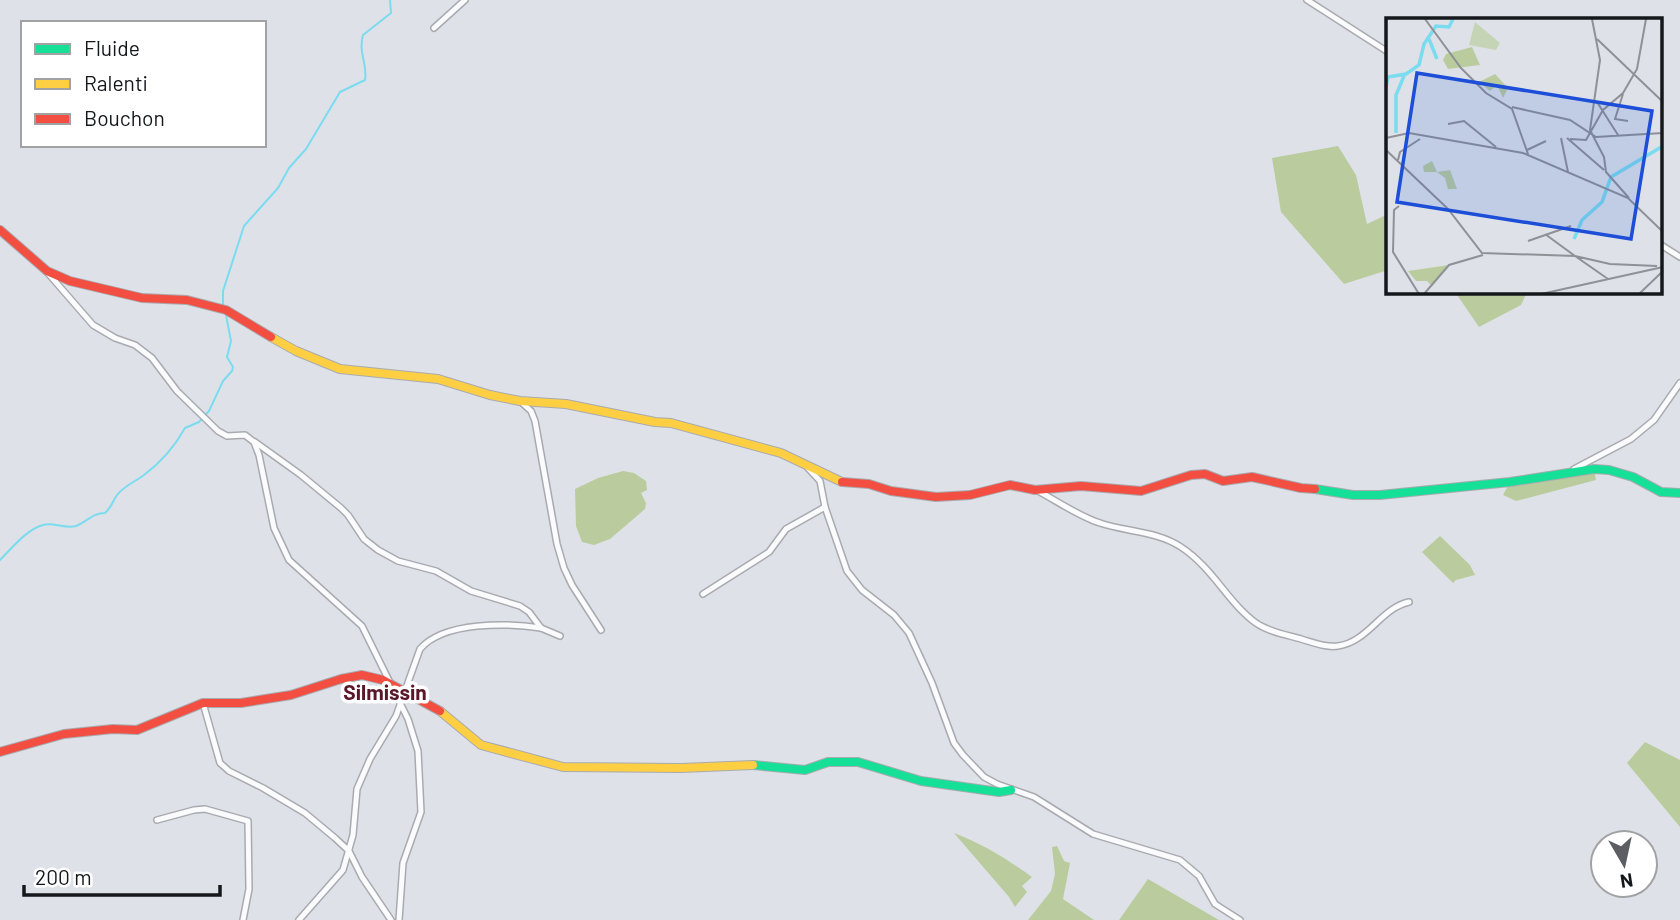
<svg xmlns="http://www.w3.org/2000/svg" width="1680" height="920" viewBox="0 0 1680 920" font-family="Barlow,sans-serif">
<rect width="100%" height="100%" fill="#dee2e8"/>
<!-- forest -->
<g fill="#bacc9e">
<polygon points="1338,146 1356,175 1367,224 1388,214 1388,270 1344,284 1281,212 1272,158"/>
<polygon points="1455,292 1527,292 1521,305 1479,327"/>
<polygon points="1594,469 1596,480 1516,501 1503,495 1510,482"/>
<polygon points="623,471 634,473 646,481 647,490 641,493 646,503 645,509 610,539 594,545 582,542 576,526 575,489 598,478"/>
<polygon points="1440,536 1470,565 1475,575 1456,580 1453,583 1422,552"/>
<polygon points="1645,742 1680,760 1680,827 1627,763"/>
<path d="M954,833c29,11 53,26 78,44l-10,9 5,6 -12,15 -6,-10z"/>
<polygon points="1057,846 1064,861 1070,863 1063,899 1094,920 1028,920 1051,891 1055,874 1052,847"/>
<polygon points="1148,879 1219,920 1119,920"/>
</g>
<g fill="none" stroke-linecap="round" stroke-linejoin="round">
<!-- stream -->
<g stroke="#7bdbef" stroke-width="2">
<path d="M223,306v-15l21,-65 34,-38 11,-20 17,-19 34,-57 25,-12c3,-15 -7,-27 -2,-45l28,-22 -1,-13"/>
<path d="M0,560c11,-11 27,-31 43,-35 10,-3 22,4 33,1 11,-4 16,-13 29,-13 7,-6 7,-11 12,-18 7,-9 19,-14 27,-20 16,-12 31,-29 41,-47l14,-6 10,-11 14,-30 9,-10 1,-4 -6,-10 4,-16 -5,-26"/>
</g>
<defs>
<g id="street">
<polyline points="1307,0 1388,52"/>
<polyline points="434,28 465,0"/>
<polyline points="1661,245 1680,257"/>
<polyline points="47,272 93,325 115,338 135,345 152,358 177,391 218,431 227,436 245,435 254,442 259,455 274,528 289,560 362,626 408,719 418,751 421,812 403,863 399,920"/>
<polyline points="520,401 531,411 535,421 557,544 564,568 572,585 601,630"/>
<polyline points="255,442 301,475 341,508 348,515 364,539 378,550 398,561 436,571 471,591 520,606 529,612 541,628 560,636"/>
<polyline points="808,468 820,481 825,507 847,571 862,590 894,615 909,633 932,683 954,743 963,755 984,777 997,784 1034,797 1093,834 1180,860 1199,876 1215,904 1240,920"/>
<polyline points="1574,469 1631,439 1654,420 1680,383"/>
<path d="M1038,491c19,10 42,26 62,32 27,9 57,8 81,24 32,21 48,57 75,76 13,9 31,12 45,16 11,3 25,9 37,7 30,-4 43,-38 71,-44"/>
<polyline points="703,594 769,552 786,529 825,507"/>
<polyline points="203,703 220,763 229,771 263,788 305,813 335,838 349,851 362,877 391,920"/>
<polyline points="157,820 194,810 205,809 248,821 249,889 243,920"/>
<path d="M299,920l44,-50 10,-35 4,-46 13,-30 26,-43 24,-67c24,-28 88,-26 121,-21"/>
</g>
<g id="fast">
<polyline points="1315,489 1353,495 1380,495 1510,482 1594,469 1609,470 1633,477 1661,492 1680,493"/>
<polyline points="753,765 805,770 828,762 858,762 921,781 999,792 1011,790"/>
</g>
<g id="slow">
<polyline points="271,337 296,351 340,369 438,379 490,395 520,401 566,404 655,422 671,423 781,453 842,482"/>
<polyline points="440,711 481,745 563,767 681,768 753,765"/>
</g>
<g id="jam">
<polyline points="0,230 47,271 70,281 142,298 187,300 226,310 271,337"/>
<polyline points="842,482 869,484 891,491 936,497 970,495 1010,485 1035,490 1081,486 1141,491 1191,475 1205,474 1223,481 1252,477 1301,488 1315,489"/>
<polyline points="0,752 64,734 113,729 137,730 203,703 241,703 291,695 341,679 362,675 383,680 440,711"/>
</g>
</defs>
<!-- street casing -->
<use href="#street" stroke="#a8aaaf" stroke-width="8"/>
<!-- fast casing -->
<use href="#fast" stroke="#a8aaaf" stroke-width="10"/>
<!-- slow casing -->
<use href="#slow" stroke="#a8aaaf" stroke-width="10"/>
<!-- jam casing -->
<use href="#jam" stroke="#a8aaaf" stroke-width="10"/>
<!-- street -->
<use href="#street" stroke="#fafbfc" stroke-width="5"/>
<!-- fast -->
<use href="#fast" stroke="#16e098" stroke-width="8"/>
<!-- slow -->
<use href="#slow" stroke="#ffcf43" stroke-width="8"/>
<!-- jam -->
<use href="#jam" stroke="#f24e42" stroke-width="8"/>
</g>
<g text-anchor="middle" stroke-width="7" stroke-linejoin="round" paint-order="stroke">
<!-- quarter labels -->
<g font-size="21" font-weight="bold" fill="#5b172a" stroke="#fff">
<text x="385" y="700">Silmissin</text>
</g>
</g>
<!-- overview -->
<g transform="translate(1386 18)">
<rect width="276" height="276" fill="#dee2e8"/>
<path d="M89,4l25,21 -4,7 -27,-5z" fill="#c5d4b4"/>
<path d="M86,29l8,18 -32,4 -5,-9 3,-6zM109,56l13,14 -5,10 -6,-13 -7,6 -11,-9zM46,143l5,11 13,-2 7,19h-9l-3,-11 -8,-6h-13l-1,-6zM63,247l-17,21 -5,-5h-11l-8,-10z" fill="#bacc9e"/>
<path fill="none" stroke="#7bdbef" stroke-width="3.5" d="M43,21l8,20M0,69l2,-10 18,-3 13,-9 5,-21 12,-18 13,1 4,-8M10,115v-38l8,-19M188,221l8,-19 20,-18 9,-25 52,-31"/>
<path fill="none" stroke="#8e9196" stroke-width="2" d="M39,1l36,49 25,25 26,16 16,45M206,1l8,41 -10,70 14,27 2,15 23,26M211,21l66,63M237,76l-8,25 13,2M211,84l21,33M126,89l58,13 26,17 67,-4M62,106l16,-3 32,26M0,120l23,-5 114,20 105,45 35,34M175,120l7,34M181,120l37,32M184,121l16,1 17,-30 20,-17 14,-24 9,-50M0,132l62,59 34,44 93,3 33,23M141,132l19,-9M12,142l2,-8 20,-13M13,188l-5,4 -1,42 26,42M159,216l30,22 35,8 47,2M142,223l43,-15M38,276l25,-29 34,-10M155,276l122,-27M253,276l24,-23"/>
<path fill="#1d4ed8" fill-opacity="0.15" stroke="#1d4ed8" stroke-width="3.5" d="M31,55l235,38 -21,128 -234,-37z"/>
<rect width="276" height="276" fill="none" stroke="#15171b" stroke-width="3.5"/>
</g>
<!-- legend -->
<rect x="21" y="21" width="245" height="126" fill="#ffffff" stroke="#a1a2a4" stroke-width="2"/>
<rect x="35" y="44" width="35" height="10" fill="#16e098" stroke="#a1a2a4" stroke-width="2"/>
<text x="84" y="56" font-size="21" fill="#15171b">Fluide</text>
<rect x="35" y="79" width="35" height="10" fill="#ffcf43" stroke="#a1a2a4" stroke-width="2"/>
<text x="84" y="91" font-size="21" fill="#15171b">Ralenti</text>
<rect x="35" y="114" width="35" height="10" fill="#f24e42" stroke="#a1a2a4" stroke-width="2"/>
<text x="84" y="126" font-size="21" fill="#15171b">Bouchon</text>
<!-- north arrow -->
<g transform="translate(1624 864) rotate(171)"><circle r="33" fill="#ffffff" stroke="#a1a2a4" stroke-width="2"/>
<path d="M0-5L12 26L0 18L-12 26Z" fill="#5b5e63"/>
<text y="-10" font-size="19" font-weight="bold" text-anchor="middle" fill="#15171b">N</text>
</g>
<!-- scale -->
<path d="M24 885v10h196v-10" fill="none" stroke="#15171b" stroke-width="3.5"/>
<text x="35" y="885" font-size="21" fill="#15171b" stroke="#ffffff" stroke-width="5" paint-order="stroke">200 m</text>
</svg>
